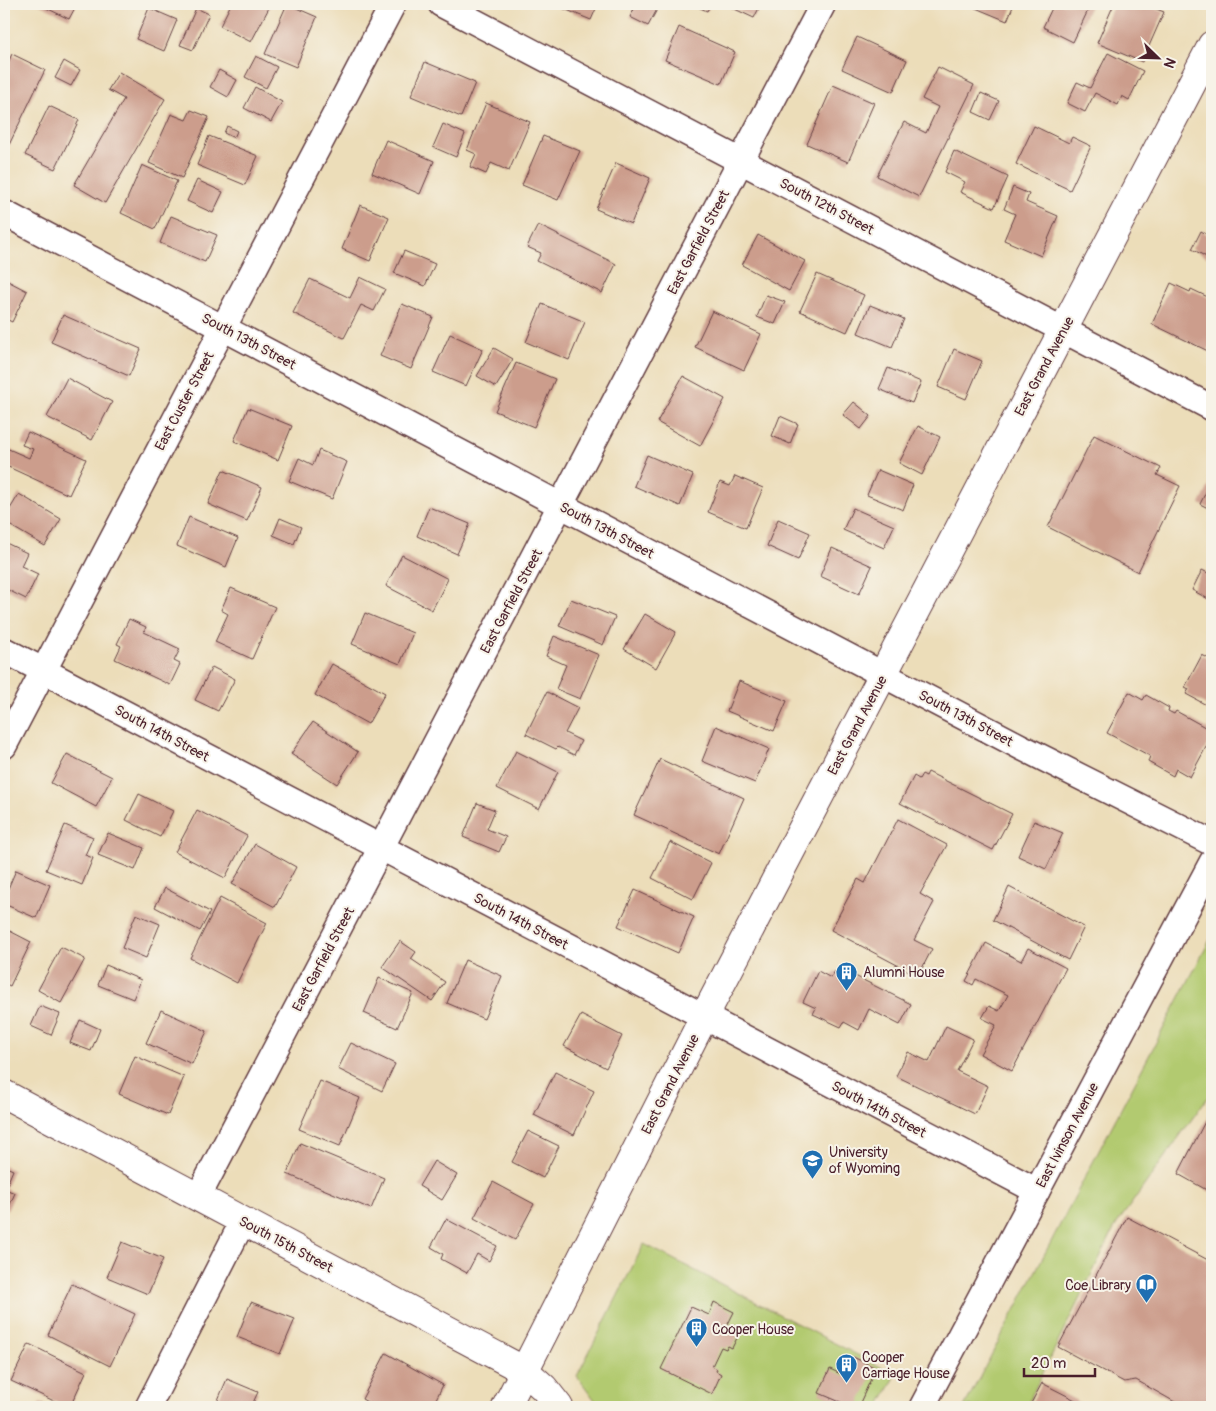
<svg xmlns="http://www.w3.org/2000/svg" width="1216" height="1411" viewBox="0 0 1216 1411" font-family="Pangolin,sans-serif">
<rect width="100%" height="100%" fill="#f7f3e8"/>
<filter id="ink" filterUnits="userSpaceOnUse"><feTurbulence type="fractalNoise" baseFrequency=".02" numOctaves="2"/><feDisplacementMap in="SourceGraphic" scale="10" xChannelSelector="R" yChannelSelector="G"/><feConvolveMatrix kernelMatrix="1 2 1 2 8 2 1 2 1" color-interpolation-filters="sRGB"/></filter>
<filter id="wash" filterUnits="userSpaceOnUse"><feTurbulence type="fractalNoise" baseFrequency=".0096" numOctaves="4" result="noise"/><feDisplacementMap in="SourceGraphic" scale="20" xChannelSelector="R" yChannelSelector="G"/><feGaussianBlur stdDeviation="1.12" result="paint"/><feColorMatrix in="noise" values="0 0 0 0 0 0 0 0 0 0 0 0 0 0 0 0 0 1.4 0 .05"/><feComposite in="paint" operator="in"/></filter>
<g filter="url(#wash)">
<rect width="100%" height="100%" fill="#ecddb9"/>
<!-- green -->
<g fill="#b2ca6f" stroke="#7e744d">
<polygon points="1212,936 1212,1091 1116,1225 1026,1407 964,1407"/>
<polygon points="644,1244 896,1375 879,1407 600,1407 577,1376"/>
</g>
<g id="blocks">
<!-- building -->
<g fill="#cc9d8c">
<polygon points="38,4 77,4 69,19"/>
<polygon points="231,4 271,4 251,42 220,26"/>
<polygon points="287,4 317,17 296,67 265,54"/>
<polygon points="558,4 598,4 591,20 557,6"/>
<polygon points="637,4 660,4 648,26 630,17"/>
<polygon points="691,4 711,4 707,11"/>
<polygon points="724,4 761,4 754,18"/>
<polygon points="966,4 1014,4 1007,21"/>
<polygon points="1054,4 1091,4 1073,42 1043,27"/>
<polygon points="1114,4 1144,4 1164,12 1142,62 1097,43"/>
<polygon points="149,8 177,20 164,51 136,39"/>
<polygon points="196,8 209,14 193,50 180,45"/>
<polygon points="679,27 735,52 721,84 665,60"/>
<polygon points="857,37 907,60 893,92 842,69"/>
<polygon points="1108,53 1143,71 1129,100 1122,96 1118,105 1095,93 1085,112 1067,103 1077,82 1090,88"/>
<polygon points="12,54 45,70 7,149 4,148 4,71"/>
<polygon points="256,56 277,67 266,88 245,77"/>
<polygon points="64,61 80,70 71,86 55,78"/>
<polygon points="425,62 475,83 461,117 411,96"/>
<polygon points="938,67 974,85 919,197 877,176 904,122 926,133 938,107 922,99"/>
<polygon points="219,70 237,80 228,97 210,87"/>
<polygon points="119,72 165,99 105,203 74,185 124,99 108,90"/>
<polygon points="833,85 874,103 848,162 807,144"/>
<polygon points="255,87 282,102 271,122 244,108"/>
<polygon points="981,93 999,101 990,120 973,112"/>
<polygon points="486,103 530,122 509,171 491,163 486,174 470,167 476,154 467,150"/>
<polygon points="49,106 79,120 55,169 25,155"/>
<polygon points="191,110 209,117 182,178 149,163 171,114 186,120"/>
<polygon points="443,124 465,134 456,157 433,147"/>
<polygon points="227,126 237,131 234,138 224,133"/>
<polygon points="1034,126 1069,143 1072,137 1091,146 1070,190 1016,164"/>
<polygon points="209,136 258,156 245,185 197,165"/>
<polygon points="543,136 580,151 558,200 522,185"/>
<polygon points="386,140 434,161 420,194 372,173"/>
<polygon points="954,151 1008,177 994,208 960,192 965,182 945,172"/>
<polygon points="616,163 650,178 631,224 596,209"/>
<polygon points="142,165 177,181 155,229 121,213"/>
<polygon points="197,180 223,192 213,213 187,201"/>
<polygon points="1013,187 1029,194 1026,202 1058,216 1041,256 1004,240 1015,214 1004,209"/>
<polygon points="360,205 389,217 370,261 342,249"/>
<polygon points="171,216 217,235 205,262 160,243"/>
<polygon points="538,225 616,264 602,293 537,261 541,253 527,247"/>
<polygon points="1212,227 1212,260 1192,249 1201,231 1208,235"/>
<polygon points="758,235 805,261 789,291 742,265"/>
<polygon points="404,251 435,264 425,286 394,273"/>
<polygon points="817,274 864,295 847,332 800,311"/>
<polygon points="360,277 385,289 374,311 361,305 344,338 293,313 310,279 350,298"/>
<polygon points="4,279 27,291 12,322 4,318"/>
<polygon points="1171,283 1190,292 1191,289 1212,299 1212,343 1208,351 1152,324"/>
<polygon points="766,295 785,302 775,324 757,317"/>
<polygon points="402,304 433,317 411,369 380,356"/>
<polygon points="542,304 585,322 569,360 526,342"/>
<polygon points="870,305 904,319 892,347 858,333"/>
<polygon points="712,311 761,334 744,370 695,347"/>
<polygon points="63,315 141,349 129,376 51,342"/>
<polygon points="450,334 483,349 466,386 433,372"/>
<polygon points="494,348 513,359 496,387 477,376"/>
<polygon points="954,349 982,361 966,399 938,387"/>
<polygon points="516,363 555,379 534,427 495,411"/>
<polygon points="888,368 921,382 912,403 879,389"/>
<polygon points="683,376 725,399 700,446 657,422"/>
<polygon points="67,378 112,402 92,440 47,417"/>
<polygon points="854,402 871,416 861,429 843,415"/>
<polygon points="248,408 292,426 278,460 234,441"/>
<polygon points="780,416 798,424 790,444 772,436"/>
<polygon points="918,426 940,437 922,475 899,463"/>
<polygon points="28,432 86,459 69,495 4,465 4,447 29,458 33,449 22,445"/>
<polygon points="1094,435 1161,468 1157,475 1180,486 1138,572 1048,527"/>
<polygon points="319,450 347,462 332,499 289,481 299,458 313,465"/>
<polygon points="647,455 693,475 680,506 634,486"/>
<polygon points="223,470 262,487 247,521 208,504"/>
<polygon points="878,470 913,485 903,510 867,495"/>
<polygon points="735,476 763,488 746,528 708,512 720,482 730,486"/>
<polygon points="1210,484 1212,485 1212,510 1200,504"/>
<polygon points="19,494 61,519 45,546 4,522 4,519"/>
<polygon points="429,507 470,524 457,554 417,536"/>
<polygon points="853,508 894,526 884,548 843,530"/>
<polygon points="189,517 238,538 226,567 177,546"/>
<polygon points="280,518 301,527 294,544 273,535"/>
<polygon points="778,519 810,533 798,560 767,546"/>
<polygon points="4,542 27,553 21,566 38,574 26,599 4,588"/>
<polygon points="832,548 872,566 859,594 820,576"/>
<polygon points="402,555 448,579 432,610 386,586"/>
<polygon points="1202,570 1212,575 1212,601 1192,590"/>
<polygon points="231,588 275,607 252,659 215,642 228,614 221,610"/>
<polygon points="571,599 615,617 603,645 559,626"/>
<polygon points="365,613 413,633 400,664 352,644"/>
<polygon points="645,614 676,632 656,668 624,649"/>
<polygon points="129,619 146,627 144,632 180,649 174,661 180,664 170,685 115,659 121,646 117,644"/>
<polygon points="554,636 599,655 580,699 556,689 566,665 546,656"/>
<polygon points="1212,650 1212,708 1186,694 1189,689 1185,687 1202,655 1208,658"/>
<polygon points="332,664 385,693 368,724 315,695"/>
<polygon points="212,667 235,679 218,711 195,700"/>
<polygon points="739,681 787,701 774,731 727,711"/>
<polygon points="547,692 578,708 565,733 581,741 574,755 558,747 556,749 526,734"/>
<polygon points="1129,692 1143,700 1146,695 1169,708 1168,711 1174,714 1176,711 1212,731 1212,736 1190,777 1176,769 1173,776 1148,762 1150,756 1107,733"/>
<polygon points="313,722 358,752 337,784 291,754"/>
<polygon points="716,726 769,749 755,783 702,761"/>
<polygon points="516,751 558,772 539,809 497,788"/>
<polygon points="67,754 112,777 96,807 51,783"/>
<polygon points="660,759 744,798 719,854 634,815"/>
<polygon points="928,772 1012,814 993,850 900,803 914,776 919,779 922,774 926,776"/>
<polygon points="139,794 173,811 160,837 126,820"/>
<polygon points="477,803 495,810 487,829 506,837 499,852 463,837"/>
<polygon points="197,810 247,836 225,878 175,852"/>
<polygon points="898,819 947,845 920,894 934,902 914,940 932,949 918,976 831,930 858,879 865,883"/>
<polygon points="1034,821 1063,833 1046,869 1018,856"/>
<polygon points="65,825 93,837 85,855 93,858 82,885 46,870"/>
<polygon points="108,833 144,848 135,870 98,855"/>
<polygon points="670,842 711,863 693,899 652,878"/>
<polygon points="255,844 296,867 275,907 232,884"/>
<polygon points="16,870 50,885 36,918 4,904 4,898"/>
<polygon points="1009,887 1084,927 1068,960 993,920"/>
<polygon points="165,888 210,912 200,931 155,907"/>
<polygon points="635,890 694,917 678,953 618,926"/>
<polygon points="220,898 267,923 237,983 190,958"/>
<polygon points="136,914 160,924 146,958 122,948"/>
<polygon points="4,928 31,942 10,986 4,983"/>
<polygon points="400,941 416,952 411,959 445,982 432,1001 382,967"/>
<polygon points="986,943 1021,961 1028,948 1066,968 1012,1071 980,1054 996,1025 982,1018 989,1006 999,1011 1008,995 976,979 973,985 966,981"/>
<polygon points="61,947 85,959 61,1003 38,990"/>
<polygon points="465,960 502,976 484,1019 447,1003"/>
<polygon points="106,965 141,980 133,999 98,985"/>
<polygon points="818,971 831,978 835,971 853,980 855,976 911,1004 900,1025 869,1009 859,1030 844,1022 841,1027 813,1014 816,1008 803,1002"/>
<polygon points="379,978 413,993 397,1028 364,1013"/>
<polygon points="40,1006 60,1014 51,1035 31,1026"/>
<polygon points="161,1010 207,1031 192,1064 146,1043"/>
<polygon points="581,1015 622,1036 606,1068 564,1046"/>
<polygon points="80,1020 100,1029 91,1051 70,1043"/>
<polygon points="946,1026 973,1039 957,1071 988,1086 975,1114 896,1076 908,1052 929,1062"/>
<polygon points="351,1043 395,1064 382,1091 338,1069"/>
<polygon points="135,1056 184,1077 168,1115 119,1094"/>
<polygon points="555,1072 594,1091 574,1135 534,1115"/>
<polygon points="320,1081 360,1098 340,1146 299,1129"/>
<polygon points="1212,1108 1212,1193 1178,1174"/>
<polygon points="528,1131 559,1146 543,1178 512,1162"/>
<polygon points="300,1143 384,1178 371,1209 287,1174"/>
<polygon points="434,1161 457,1175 442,1200 419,1186"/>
<polygon points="4,1166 13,1170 5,1189 15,1193 7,1211 4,1209"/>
<polygon points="493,1182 534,1204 515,1240 474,1218"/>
<polygon points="1127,1217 1208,1260 1212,1253 1212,1407 1181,1407 1182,1406 1136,1380 1124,1382 1058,1347"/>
<polygon points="446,1219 497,1246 489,1261 477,1254 467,1273 441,1259 443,1254 431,1247"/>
<polygon points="122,1242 163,1259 148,1294 107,1277"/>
<polygon points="72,1284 135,1314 110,1366 48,1335"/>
<polygon points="251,1302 295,1319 280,1354 237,1337"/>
<polygon points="714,1302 734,1312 728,1324 741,1330 732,1348 728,1346 726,1349 721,1347 712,1366 717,1369 716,1371 721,1374 712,1394 661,1369 691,1307 709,1315"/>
<polygon points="29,1344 86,1372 70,1407 67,1407 11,1381"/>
<polygon points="386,1353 443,1385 432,1407 376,1407 362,1399"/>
<polygon points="853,1357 876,1368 858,1407 852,1407 819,1393 830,1369 845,1376"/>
<polygon points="227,1379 258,1392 251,1407 215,1407"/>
<polygon points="1042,1383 1089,1407 1029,1407"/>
<polygon points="40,1403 50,1407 38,1407"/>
</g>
</g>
</g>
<g filter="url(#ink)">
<use href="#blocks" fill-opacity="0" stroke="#623c40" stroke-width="1"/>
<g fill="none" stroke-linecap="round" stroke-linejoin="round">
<defs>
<g id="minor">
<polyline points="441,4 1212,408"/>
<polyline points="4,213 1021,747 1212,843"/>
<polyline points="4,650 1037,1191"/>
<polyline points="4,746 393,4"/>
<polyline points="198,1197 823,4"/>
<polyline points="148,1407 243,1221"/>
<polyline points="922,1407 1212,862"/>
</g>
<g id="major">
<polyline points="4,1094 525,1371 544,1388 559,1407"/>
<polyline points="506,1407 704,1017 1212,45"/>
</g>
</defs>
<!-- minor casing -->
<use href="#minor" stroke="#623c40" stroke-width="28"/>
<!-- major casing -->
<use href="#major" stroke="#623c40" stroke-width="30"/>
<!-- minor -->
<use href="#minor" stroke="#fff" stroke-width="25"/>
<!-- major -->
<use href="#major" stroke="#fff" stroke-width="28"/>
</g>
</g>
<!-- icons -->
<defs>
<symbol id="building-pin" viewBox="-11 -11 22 30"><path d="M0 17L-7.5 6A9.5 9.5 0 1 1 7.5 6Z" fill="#1f6fb2" stroke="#f7f3e8"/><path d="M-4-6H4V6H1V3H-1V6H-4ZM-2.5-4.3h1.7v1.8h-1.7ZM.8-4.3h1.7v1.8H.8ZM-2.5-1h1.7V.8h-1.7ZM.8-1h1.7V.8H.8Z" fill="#fff"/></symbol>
<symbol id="university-pin" viewBox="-11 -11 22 30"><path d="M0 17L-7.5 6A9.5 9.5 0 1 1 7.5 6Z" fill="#1f6fb2" stroke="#f7f3e8"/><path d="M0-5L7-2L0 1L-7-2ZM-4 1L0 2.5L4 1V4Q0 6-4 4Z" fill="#fff"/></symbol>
<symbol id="library-pin" viewBox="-11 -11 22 30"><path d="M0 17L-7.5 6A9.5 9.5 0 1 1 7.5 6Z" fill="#1f6fb2" stroke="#f7f3e8"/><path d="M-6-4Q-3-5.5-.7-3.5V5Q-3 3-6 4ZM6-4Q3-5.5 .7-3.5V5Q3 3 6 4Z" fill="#fff"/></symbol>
</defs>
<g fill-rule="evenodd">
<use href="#building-pin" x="834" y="960" width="25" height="34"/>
<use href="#university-pin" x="800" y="1148" width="25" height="34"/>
<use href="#library-pin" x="1134" y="1272" width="25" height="34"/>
<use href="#building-pin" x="684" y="1316" width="25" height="34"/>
<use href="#building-pin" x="834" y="1352" width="25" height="34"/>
</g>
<g text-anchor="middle" stroke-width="4" stroke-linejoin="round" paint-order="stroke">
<!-- street labels -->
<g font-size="14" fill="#4a1f2b" stroke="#f7f3e8">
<text transform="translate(827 206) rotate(28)" y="5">South 12th Street</text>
<text transform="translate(698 242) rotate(-62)" y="5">East Garfield Street</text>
<text transform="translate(249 341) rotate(28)" y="5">South 13th Street</text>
<text transform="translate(1044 366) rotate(-62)" y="5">East Grand Avenue</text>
<text transform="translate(184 401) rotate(-62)" y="5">East Custer Street</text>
<text transform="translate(607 530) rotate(28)" y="5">South 13th Street</text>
<text transform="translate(511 601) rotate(-62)" y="5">East Garfield Street</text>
<text transform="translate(966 718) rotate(28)" y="5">South 13th Street</text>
<text transform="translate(857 725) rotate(-62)" y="5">East Grand Avenue</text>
<text transform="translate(162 733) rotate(28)" y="5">South 14th Street</text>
<text transform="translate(521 921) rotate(28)" y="5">South 14th Street</text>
<text transform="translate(323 959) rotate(-62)" y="5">East Garfield Street</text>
<text transform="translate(670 1084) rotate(-63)" y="5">East Grand Avenue</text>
<text transform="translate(879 1109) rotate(28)" y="5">South 14th Street</text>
<text transform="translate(1067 1135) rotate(-62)" y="5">East Ivinson Avenue</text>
<text transform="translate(286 1244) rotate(28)" y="5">South 15th Street</text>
</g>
<!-- poi labels -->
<g font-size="14" fill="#4a1f2b" stroke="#f7f3e8" text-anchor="start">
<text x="863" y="977">Alumni House</text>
<text x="829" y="1157">University<tspan x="829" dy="16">of Wyoming</tspan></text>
<text x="1131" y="1290" text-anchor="end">Coe Library</text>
<text x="712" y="1334">Cooper House</text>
<text x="862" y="1362">Cooper<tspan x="862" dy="16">Carriage House</tspan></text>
</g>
</g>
<!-- margin -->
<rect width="1216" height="1411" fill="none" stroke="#f7f3e8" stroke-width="20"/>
<!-- north arrow -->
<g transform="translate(1158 58) rotate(113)" stroke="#f7f3e8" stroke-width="4" paint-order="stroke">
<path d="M0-4L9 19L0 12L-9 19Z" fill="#4a1f2b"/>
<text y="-8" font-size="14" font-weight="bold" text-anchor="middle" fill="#4a1f2b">N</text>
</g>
<!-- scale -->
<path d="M1024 1368v8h71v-8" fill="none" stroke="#4a1f2b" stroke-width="2.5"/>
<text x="1031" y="1368" font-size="15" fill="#4a1f2b" stroke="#f7f3e8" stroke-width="4" paint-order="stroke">20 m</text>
</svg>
